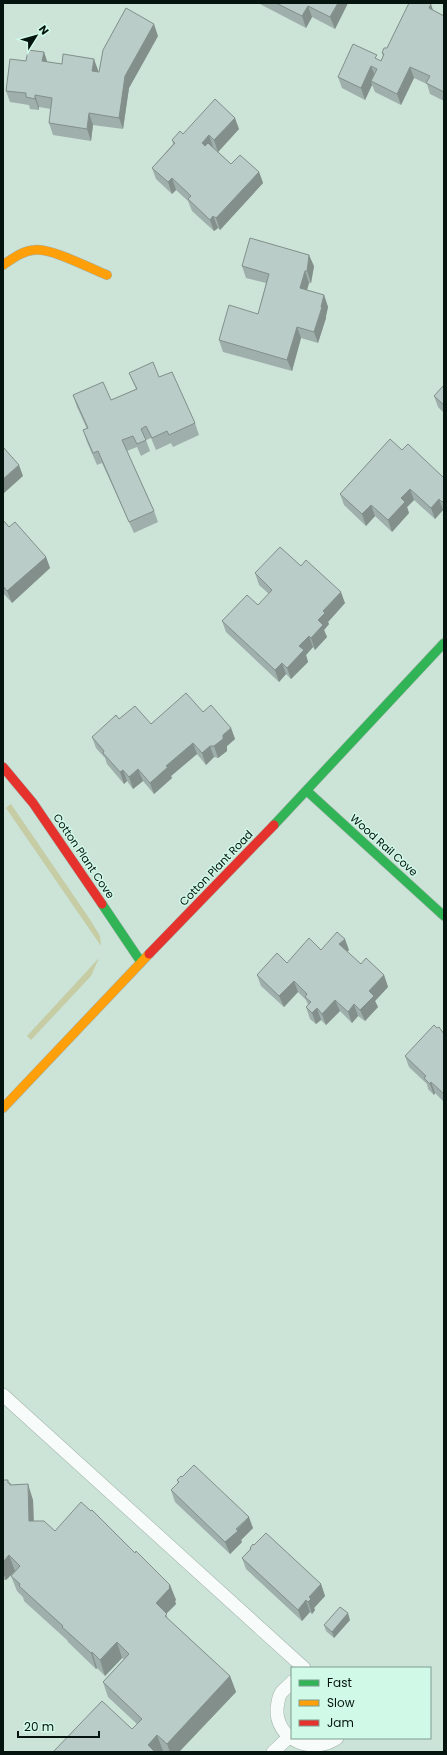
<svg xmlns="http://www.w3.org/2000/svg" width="447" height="1755" viewBox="0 0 447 1755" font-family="Poppins,sans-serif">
<rect width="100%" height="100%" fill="#cce3d8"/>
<!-- grass -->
<g fill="#c6cca3">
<polygon points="11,804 91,921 100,936 101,946 6,808"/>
<polygon points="99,958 91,976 31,1040 27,1036"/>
</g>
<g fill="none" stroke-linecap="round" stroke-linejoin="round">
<defs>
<g id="lane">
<polyline points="3,1395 304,1668"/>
<path d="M292,1682c-3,4 -8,7 -11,11 -3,5 -3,10 -4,15 -2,32 36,47 60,30"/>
<polyline points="273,1752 288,1738"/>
</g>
<g id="fast">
<polyline points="307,791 444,916"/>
<polyline points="274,825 444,643"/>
<polyline points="102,904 141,962"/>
</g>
<g id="slow">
<path d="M3,265c9,-6 19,-14 31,-15 18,-2 55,18 73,25"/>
<polyline points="3,1108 149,954"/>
</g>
<g id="jam">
<polyline points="3,767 33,803 102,904"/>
<polyline points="149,954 274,825"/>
</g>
</defs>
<!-- lane casing -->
<use href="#lane" stroke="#a1b3aa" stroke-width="14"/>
<!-- fast casing -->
<use href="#fast" stroke="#a1b3aa" stroke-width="10"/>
<!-- slow casing -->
<use href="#slow" stroke="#a1b3aa" stroke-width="10"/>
<!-- jam casing -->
<use href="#jam" stroke="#a1b3aa" stroke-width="10"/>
<!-- lane -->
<use href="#lane" stroke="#f7fbf9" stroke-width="13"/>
<!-- fast -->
<use href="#fast" stroke="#30b455" stroke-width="9"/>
<!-- slow -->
<use href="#slow" stroke="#ff9f0a" stroke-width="9"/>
<!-- jam -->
<use href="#jam" stroke="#e5322d" stroke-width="9"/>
</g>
<!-- wall -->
<g fill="#9fafab">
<polygon points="258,3 348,3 335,29 312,17 306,28"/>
<polygon points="433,10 444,16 444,101 430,94 427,84 414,78 401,105 375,92 372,85 365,100 342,88 338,77 381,61 383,56 382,53"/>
<polygon points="158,36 129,88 123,129 93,125 91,141 53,135 49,123 51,109 39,107 39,110 30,109 29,105 10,102 6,91 26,61 44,52 47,62 98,70 98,71 99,72"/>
<polygon points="239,129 218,152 213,147 231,164 259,172 263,183 220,230 218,228 214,231 192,211 188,201 176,190 172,194 156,179 152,168 173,144 172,140 183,134"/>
<polygon points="242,266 314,266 311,283 309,283 307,290 324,295 328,307 326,316 326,318 318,343 301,338 292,371 223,352 219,340 258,314 266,283 246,278"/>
<polygon points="129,373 159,377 195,423 199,435 173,447 171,443 156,450 151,438 146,440 150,451 141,456 137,447 127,451 154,511 158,522 134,533 102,463 97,465 87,442 83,430 87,429 77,407 73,395 111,400 136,389"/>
<polygon points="444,385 444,413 438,407 434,396"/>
<polygon points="402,450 444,478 444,511 443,510 435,519 414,500 407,507 409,513 392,532 375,516 366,526 344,505 340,494"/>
<polygon points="3,520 9,527 46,557 50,568 12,603 3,593"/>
<polygon points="301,566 345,603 328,622 329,624 324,630 327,637 315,650 313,647 306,655 308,662 291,679 286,674 279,682 226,632 222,621 258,605 269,594 259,585 255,573"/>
<polygon points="203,712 231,728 235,739 227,746 227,751 218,758 214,757 206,765 197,754 171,776 172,778 154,794 143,781 133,789 127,781 124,784 107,764 105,758 96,748 92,737 119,719 151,724"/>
<polygon points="321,950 349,950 347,952 361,964 384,975 388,987 375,1001 378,1007 365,1021 358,1016 352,1023 340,1011 326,1025 321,1020 316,1024 310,1019 306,1007 308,1005 306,1000 298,992 284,1007 261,986 257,975"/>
<polygon points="437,1028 444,1034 444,1102 435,1093 434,1095 428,1089 427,1084 409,1067 405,1056"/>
<polygon points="182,1477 253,1528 241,1540 242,1542 230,1554 175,1502 171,1490 178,1483 177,1480"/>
<polygon points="3,1480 9,1483 33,1500 34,1521 55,1531 135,1553 170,1585 176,1600 175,1601 176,1604 166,1614 168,1619 230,1676 236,1692 179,1752 165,1752 163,1751 162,1752 53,1752 132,1729 137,1724 108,1697 103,1682 124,1659 122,1658 105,1676 97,1668 96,1669 68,1642 67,1640 24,1601 23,1597 17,1591 11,1576 15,1571 6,1580 3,1580"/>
<polygon points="254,1545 321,1584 325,1596 314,1608 315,1610 312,1614 310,1612 302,1621 246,1569 242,1558 250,1549 250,1548"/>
<polygon points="350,1620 334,1638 326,1631 324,1625"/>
</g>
<!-- shaded-wall -->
<g fill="#828f8b">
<polygon points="338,3 348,3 335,29 330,17"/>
<polygon points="431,4 435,16 429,8"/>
<polygon points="308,6 312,17 306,28 302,16"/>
<polygon points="154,24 158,36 129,88 123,129 119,118 125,76"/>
<polygon points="44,52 48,64 42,61"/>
<polygon points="94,59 98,70 97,82 92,71"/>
<polygon points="371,66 376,78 371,81 372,85 365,100 361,88"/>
<polygon points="410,67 414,78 401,105 397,94"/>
<polygon points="35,95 39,107 39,110 35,99"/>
<polygon points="89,113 93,125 91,141 87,129"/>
<polygon points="235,118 239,129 218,152 214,140"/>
<polygon points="209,135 213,147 206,155 202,143"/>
<polygon points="259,172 263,183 220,230 216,218"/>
<polygon points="172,178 176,190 172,194 168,182"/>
<polygon points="213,216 218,228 214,231 210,220"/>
<polygon points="309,255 314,266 311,283 307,271"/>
<polygon points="305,271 309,283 304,300 300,288"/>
<polygon points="324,295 328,307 326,316 326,318 318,343 314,332"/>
<polygon points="297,327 301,338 292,371 287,360"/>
<polygon points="19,465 23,476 3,494 3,479"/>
<polygon points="410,489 414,500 407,507 409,513 392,532 388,520 401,498"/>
<polygon points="439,499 443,510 435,519 431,508"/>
<polygon points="371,505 375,516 366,526 362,514"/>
<polygon points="46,557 50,568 12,603 7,591"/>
<polygon points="341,592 345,603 328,622 329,624 324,630 327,637 315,650 311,638 318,620 323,611"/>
<polygon points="309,636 313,647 306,655 308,662 291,679 287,668 299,646"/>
<polygon points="282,663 286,674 279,682 275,670"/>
<polygon points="231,728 235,739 227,746 227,751 218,758 214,746 223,735"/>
<polygon points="193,743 197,754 171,776 172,778 154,794 150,783 166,766"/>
<polygon points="210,746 214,757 206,765 202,753"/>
<polygon points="138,769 143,781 133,789 129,777"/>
<polygon points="123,770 127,781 124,784 120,772"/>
<polygon points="345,939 349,950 343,956 339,944"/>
<polygon points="384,975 388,987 375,1001 378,1007 365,1021 360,1010 369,991"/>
<polygon points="294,981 298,992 284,1007 279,996"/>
<polygon points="335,1000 340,1011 326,1025 322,1014"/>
<polygon points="354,1004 358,1016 352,1023 348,1012"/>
<polygon points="317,1008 321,1020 316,1024 312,1013"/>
<polygon points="431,1082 435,1093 434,1095 430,1084"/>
<polygon points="28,1484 33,1500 34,1536 29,1521"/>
<polygon points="249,1517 253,1528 241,1540 242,1542 230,1554 225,1542"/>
<polygon points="9,1555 15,1571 6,1580 3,1572 3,1562"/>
<polygon points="321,1584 325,1596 314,1608 315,1610 312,1614 308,1602 309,1597"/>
<polygon points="170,1585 176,1600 175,1601 176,1604 161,1619 156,1603"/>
<polygon points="306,1600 310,1612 302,1621 298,1610"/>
<polygon points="348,1613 350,1620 334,1638 332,1632"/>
<polygon points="117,1642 122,1658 105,1676 100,1660"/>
<polygon points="92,1652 97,1668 96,1669 91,1653"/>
<polygon points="230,1676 236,1692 179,1752 170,1752 167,1744"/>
<polygon points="157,1735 163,1751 162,1752 151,1752 148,1745"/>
</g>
<!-- building -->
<g fill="#b9ccc7" stroke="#828f8b">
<polygon points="276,3 338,3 330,17 308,6 302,16"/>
<polygon points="409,3 429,3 431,4 429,8 444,16 444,92 426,83 430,76 410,67 397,94 371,81 377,69 371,66 361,88 338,77 353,44 377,55 375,58 381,61 384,54 382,53 384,48 387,48"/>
<polygon points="126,8 154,24 125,76 119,118 89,113 87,129 49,123 52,98 35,95 35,99 26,97 26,93 6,91 10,59 26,61 28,50 44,52 42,61 62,64 63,54 94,59 92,71 99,72 103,50"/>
<polygon points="215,99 235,118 214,140 209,135 202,143 205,146 208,143 231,164 240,155 259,172 216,218 213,216 210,220 188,199 191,196 172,178 168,182 152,168 175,143 172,140 180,131 183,134"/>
<polygon points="250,238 309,255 307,271 305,271 300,288 324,295 321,307 322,307 314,332 297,327 287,360 219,340 229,305 258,314 269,274 242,266"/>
<polygon points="153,362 159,377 172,372 195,423 169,435 167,431 152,438 146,426 141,429 146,440 137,444 133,436 122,440 154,511 129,522 98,451 93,453 83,430 88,428 73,395 103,382 111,400 137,389 129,373"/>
<polygon points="444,385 444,405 434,396"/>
<polygon points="390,439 402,450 408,444 444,478 444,500 442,502 439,499 431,508 410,489 401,498 405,502 388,520 371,505 362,514 340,494"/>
<polygon points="3,447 19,465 3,479"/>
<polygon points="3,520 9,527 15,522 46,557 7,591 3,586"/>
<polygon points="280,547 301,566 306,560 341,592 323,611 325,613 318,620 323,625 311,638 309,636 299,646 304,650 287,668 282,663 275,670 222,621 247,595 258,605 272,590 255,573"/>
<polygon points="186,693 203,712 211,705 231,728 223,735 223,739 214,746 210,746 202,753 193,743 166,766 168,767 150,783 138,769 129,777 123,770 120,772 103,753 104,751 92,737 116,715 119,719 135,706 151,724"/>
<polygon points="337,932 345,939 339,944 361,964 366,958 384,975 369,991 374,996 360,1010 354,1004 348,1012 335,1000 322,1014 317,1008 312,1013 306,1007 311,1002 305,997 307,994 294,981 279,996 257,975 277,953 287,963 309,938 321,950"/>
<polygon points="434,1025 437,1028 439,1027 444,1034 444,1094 431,1082 430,1084 424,1078 426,1076 405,1056"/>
<polygon points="194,1465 249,1517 236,1529 238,1531 225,1542 171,1490 179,1482 177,1480 181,1476 182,1477"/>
<polygon points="3,1480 8,1480 8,1483 10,1483 10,1485 28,1484 29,1521 44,1521 55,1531 81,1502 91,1511 92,1510 135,1553 136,1551 170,1585 169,1587 170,1588 156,1603 167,1614 165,1616 230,1676 167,1744 157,1735 148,1745 155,1752 53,1752 102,1701 132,1729 142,1719 103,1682 129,1654 117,1642 100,1660 92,1652 91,1653 62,1627 63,1626 19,1586 20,1584 11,1576 20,1566 9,1555 3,1562"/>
<polygon points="266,1533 321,1584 309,1597 311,1599 308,1602 306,1600 298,1610 242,1558 251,1549 250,1548 253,1544 254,1545"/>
<polygon points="340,1607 348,1613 332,1632 324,1625"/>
</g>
<g text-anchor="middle" stroke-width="3" stroke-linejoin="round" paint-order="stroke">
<!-- street labels -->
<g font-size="11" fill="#05140e" stroke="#d0f9e7">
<text transform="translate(384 845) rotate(42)" y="4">Wood Rail Cove</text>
<text transform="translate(84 856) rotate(56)" y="4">Cotton Plant Cove</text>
<text transform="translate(216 868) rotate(-46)" y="4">Cotton Plant Road</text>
</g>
</g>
<!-- border -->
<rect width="447" height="1755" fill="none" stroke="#05140e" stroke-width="8"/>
<!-- legend -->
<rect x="291" y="1667" width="140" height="72" fill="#d0f9e7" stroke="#7f9d90"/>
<rect x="299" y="1680" width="20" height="6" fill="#30b455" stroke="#7f9d90"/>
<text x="327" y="1687" font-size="12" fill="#05140e">Fast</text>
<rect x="299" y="1700" width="20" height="6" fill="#ff9f0a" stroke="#7f9d90"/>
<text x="327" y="1707" font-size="12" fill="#05140e">Slow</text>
<rect x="299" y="1720" width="20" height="6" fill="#e5322d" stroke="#7f9d90"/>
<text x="327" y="1727" font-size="12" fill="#05140e">Jam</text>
<!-- north arrow -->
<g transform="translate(36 36) rotate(53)" stroke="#d0f9e7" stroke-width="3" paint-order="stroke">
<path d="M0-3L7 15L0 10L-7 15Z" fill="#05140e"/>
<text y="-6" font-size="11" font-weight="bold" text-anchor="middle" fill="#05140e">N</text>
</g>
<!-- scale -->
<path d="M18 1731v6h81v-6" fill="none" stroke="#05140e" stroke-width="2"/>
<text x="24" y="1731" font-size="12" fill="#05140e" stroke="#d0f9e7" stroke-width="3" paint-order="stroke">20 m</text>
</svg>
